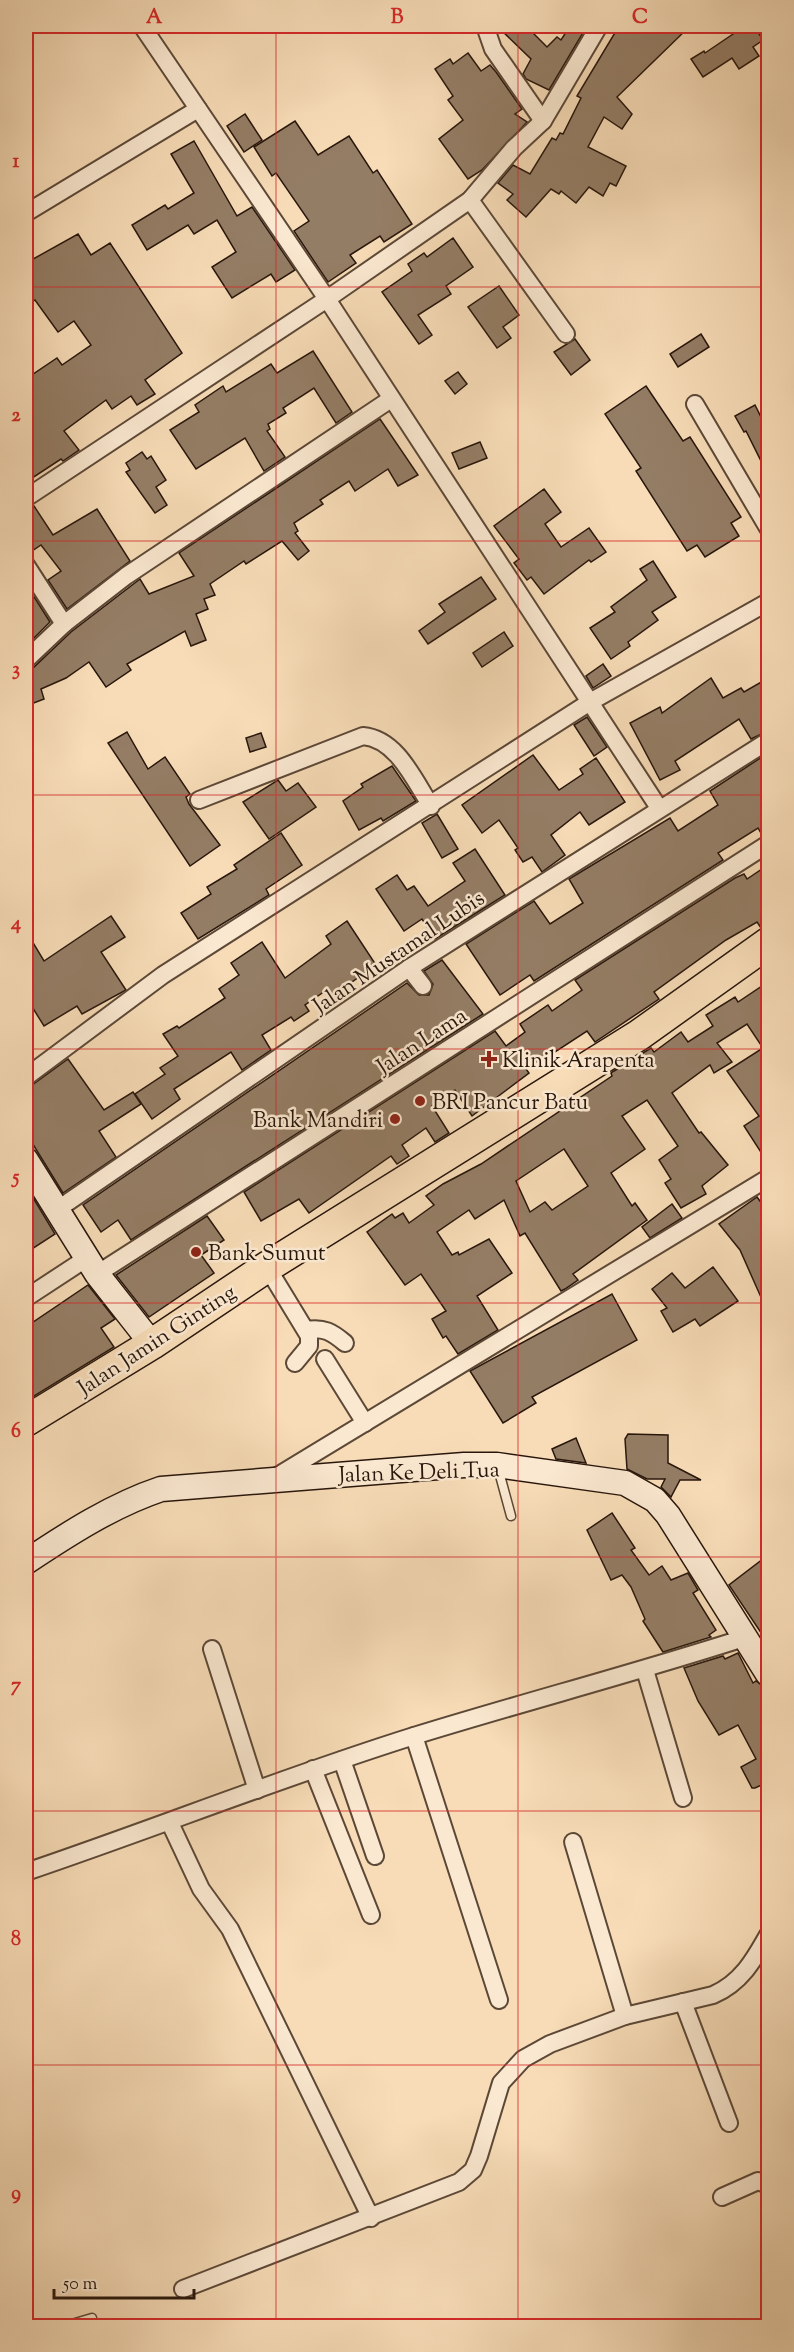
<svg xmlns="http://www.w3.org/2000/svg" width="794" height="2352" viewBox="0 0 794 2352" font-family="'Sorts Mill Goudy',serif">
<rect width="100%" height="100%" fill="#f7dcb7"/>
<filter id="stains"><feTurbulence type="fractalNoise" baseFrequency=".00333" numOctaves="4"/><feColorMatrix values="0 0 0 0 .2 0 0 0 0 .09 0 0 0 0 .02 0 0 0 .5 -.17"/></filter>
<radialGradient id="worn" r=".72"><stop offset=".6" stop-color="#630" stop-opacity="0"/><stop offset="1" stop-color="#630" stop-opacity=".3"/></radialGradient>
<!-- building -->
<g fill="#947d65" stroke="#28160c" stroke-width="1.5" fill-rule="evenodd">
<polygon points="497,26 526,26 547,47 557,37 561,40 570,26 587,26 549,90 526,79 523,74 531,59"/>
<polygon points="619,26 690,26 617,97 632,114 622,129 604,117 588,147 626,166 616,186 610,183 603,196 589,187 576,203 561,191 559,194 551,189 526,217 507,200 513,194 498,183 513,165 530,174 552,138 556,140 560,133 563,134 581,98 577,96"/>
<polygon points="745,26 754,26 763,40 753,47 759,56 739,69 732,58 703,77 691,59 704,51 705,53"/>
<polygon points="468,53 481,71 490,65 496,72 522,109 515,114 527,122 482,170 468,179 439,139 463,120 448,100 453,96 435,69 450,59 453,64"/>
<polygon points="245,114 262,140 244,152 227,126"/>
<polygon points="295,121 318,155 349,136 373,173 377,170 412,224 384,242 380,236 350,255 356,263 328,282 294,231 309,221 276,173 272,176 254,147"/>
<polygon points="194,141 237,216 252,207 295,270 276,282 271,274 232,298 212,267 236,252 217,220 194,234 188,225 147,250 132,225 165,205 168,209 194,193 171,154"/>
<polygon points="78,234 91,255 110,243 182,353 145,380 155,394 137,405 131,396 112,409 106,400 64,431 79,450 63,461 61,459 26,482 26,379 57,358 62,365 91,345 74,321 58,332 35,300 26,306 26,263"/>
<polygon points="453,238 473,267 446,286 451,294 418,315 432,335 419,344 382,292 412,271 408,264 424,253 427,257"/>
<polygon points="499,286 519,315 503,327 511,338 497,348 468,307"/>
<polygon points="701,334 709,347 678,367 670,354"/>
<polygon points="575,339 590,360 571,375 554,352"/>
<polygon points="313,351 352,412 336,423 314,388 283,408 286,413 268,424 270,429 267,431 285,457 264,471 245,438 196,469 170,430 199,412 195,405 223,386 226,392 271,364 277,373"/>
<polygon points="458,372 467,384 455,394 445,381"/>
<polygon points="646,386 683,441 690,437 741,517 731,523 739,536 705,557 697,545 687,551 636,471 641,468 605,414"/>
<polygon points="755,405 768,431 768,475 746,431 744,432 735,416"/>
<polygon points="380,419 418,475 398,486 388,469 355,491 349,481 320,500 323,504 294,523 298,531 295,533 309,551 298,560 282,541 246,564 244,561 210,584 215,595 204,599 208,609 196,614 206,640 191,646 185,631 127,664 131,670 106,687 89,662 66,678 41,689 44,699 26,706 26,670 33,668 71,632 140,579 149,594 194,576 179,553"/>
<polygon points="480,442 487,458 459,469 452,453"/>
<polygon points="142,452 147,459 151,456 166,480 156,487 167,505 155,513 126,472 130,470 126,463"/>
<polygon points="544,489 561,512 545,524 561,547 589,528 606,552 591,562 589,560 544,594 531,577 527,580 514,563 519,559 494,526"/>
<polygon points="34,506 53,535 97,509 130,561 67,609 48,580 61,571 41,545 26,555 26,508"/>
<polygon points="653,561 676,597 652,612 658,620 628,642 630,646 611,659 590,628 615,612 611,607 647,580 640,569"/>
<polygon points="481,577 496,599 428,644 419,631 445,612 439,604"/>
<polygon points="26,584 50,622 26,646"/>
<polygon points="504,632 513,646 482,667 473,653"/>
<polygon points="603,664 611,676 593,688 586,676"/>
<polygon points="711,678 723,698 741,688 744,692 763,681 768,691 768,731 751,739 739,719 675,761 680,770 660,780 630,723 660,707 662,713"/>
<polygon points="587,717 607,747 594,756 574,725"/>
<polygon points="127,732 148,769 165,757 190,794 186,797 189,804 220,845 190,866 108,743"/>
<polygon points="261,733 266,747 250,752 246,738"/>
<polygon points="768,753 768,834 762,835 758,828 718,853 723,860 534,981 530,975 500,995 466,944 534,901 550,924 583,903 569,879 670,818 678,831 718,805 710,791"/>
<polygon points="533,755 559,790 583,774 580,769 596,758 625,802 589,825 580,812 551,835 565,855 542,872 532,857 523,862 515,850 518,848 499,820 482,833 462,805"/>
<polygon points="392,766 416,801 383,821 381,818 359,830 343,801 363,787 361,784"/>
<polygon points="278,780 286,791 298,783 316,807 269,839 243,802"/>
<polygon points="437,814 458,849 442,858 422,823"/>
<polygon points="281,833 302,865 266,889 269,895 198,939 181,913 211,894 207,887 237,869 234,865"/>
<polygon points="475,849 505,895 435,939 422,919 404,931 376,889 397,875 407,890 414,886 428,906 465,881 453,863"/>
<polygon points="768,865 768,926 761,928 757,922 726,940 654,992 659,999 595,1042 587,1031 552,1054 551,1052 526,1069 529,1073 472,1116 455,1090 432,1106 449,1133 435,1142 426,1128 402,1145 409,1156 397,1164 391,1156 309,1213 299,1199 261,1221 244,1192 495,1031 506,1046 525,1032 520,1024 548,1005 552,1011 582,990 575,980 735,878 744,874 747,879"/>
<polygon points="111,916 125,937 101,952 126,990 82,1014 77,1006 44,1026 26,997 26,931 44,961"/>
<polygon points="347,921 376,965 332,996 328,989 305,1005 309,1011 294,1021 291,1017 262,1035 271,1050 242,1070 231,1052 174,1089 180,1099 152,1119 135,1094 165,1074 160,1068 178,1056 163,1034 177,1026 179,1028 225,998 219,989 239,975 231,963 262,942 285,978 331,944 326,936"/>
<polygon points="442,960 483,1014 131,1240 118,1220 101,1232 83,1205 407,983 419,995 429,995 433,984 424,971"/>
<path d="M768,982v181l-24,-37 15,-10 -32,-45 36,-23 -16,-24 -30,19 15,19 -18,11 -4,-8 -38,28 27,40 2,-1 27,33 -26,21 4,8 -25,14 -16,-25 6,-4 -12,-19 19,-14 -31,-46 -25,16 23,33 -34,24 21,33 3,-3 12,17 -74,54 5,6 -13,9 -4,2 -36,-58 -5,3 -16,-36 -29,19 -6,-9 -32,22 15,23 6,-3 1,3 30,-16 23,34 -35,23 21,34 -40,24 -12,-18 -3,2 -11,-19 14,-8 -25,-37 -16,11 -38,-53 25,-18 3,4 8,-5 6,10 25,-18 -8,-9 17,-12 38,-20 131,-88 -1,-3 3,-2 37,-23 3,4 27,-20 7,10 25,-16 -7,-11 29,-18 3,5zM564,1149l24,37 -36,24 -7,-8 -15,10 -14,-31z"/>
<polygon points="68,1059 104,1110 133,1092 141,1104 99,1131 116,1157 63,1193 26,1133 26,1087 32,1085"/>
<polygon points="26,1186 55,1234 32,1249 26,1239"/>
<polygon points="757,1197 768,1212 768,1313 740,1250 719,1224"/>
<polygon points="672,1204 682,1218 650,1238 642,1227"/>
<polygon points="207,1216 224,1240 201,1255 214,1273 149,1317 116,1275"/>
<polygon points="713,1267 738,1301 700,1326 695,1319 673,1332 661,1311 667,1308 652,1289 672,1273 685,1288"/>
<polygon points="88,1285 115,1319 101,1328 114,1347 26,1401 26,1327"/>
<polygon points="612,1294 637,1340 532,1397 536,1403 503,1423 470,1371"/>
<polygon points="628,1434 668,1435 668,1463 701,1480 680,1480 671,1497 661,1487 665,1479 647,1479 627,1469 625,1439"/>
<polygon points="576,1438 586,1463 556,1459 552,1449"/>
<polygon points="612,1513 635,1548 631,1550 649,1575 662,1566 671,1580 688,1573 698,1590 693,1593 716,1630 709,1635 711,1637 663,1652 643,1621 645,1619 631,1587 622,1575 611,1580 587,1530"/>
<polygon points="768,1555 768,1595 762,1600 768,1606 768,1643 729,1585"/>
<polygon points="738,1653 753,1683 756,1681 768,1688 768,1782 755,1788 752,1788 741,1767 756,1759 738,1725 719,1735 698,1701 684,1668 723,1656 725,1659"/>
</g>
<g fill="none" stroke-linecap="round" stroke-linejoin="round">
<defs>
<g id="lane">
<polyline points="498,1468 511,1516"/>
<polyline points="65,2326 92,2318"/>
</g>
<g id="street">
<polyline points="142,26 327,299 659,808"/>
<polyline points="485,26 493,49 543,121"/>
<polyline points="470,200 566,334"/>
<polyline points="26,213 198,109"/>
<polyline points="695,404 768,528"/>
<polyline points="26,498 327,299 470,200 514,148 543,121 599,26"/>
<polyline points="26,565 64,624"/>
<polyline points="26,660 64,624 126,576 391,399"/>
<path d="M199,800l164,-64c34,3 51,44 68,70"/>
<polyline points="409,968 423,986"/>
<polyline points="26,1077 163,975 590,702 768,602"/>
<polyline points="58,1209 409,968 768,741"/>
<polyline points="267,1267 309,1336 309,1346 295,1363"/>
<polyline points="97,1274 768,844"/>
<polyline points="26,1298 87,1258"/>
<path d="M306,1330c18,-3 26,2 39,13"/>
<polyline points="325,1359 365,1423"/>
<polyline points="274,1478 768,1178"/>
<polyline points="212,1649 257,1790"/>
<polyline points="645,1670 683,1798"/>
<polyline points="414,1736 499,2000"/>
<polyline points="342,1760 375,1856"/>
<polyline points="313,1769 371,1915"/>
<polyline points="170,1823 201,1889 230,1929 371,2218"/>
<polyline points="573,1842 625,2016"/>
<path d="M26,1872c130,-44 257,-95 388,-136 110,-34 221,-63 330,-98"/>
<polyline points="683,2002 729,2123"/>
<polyline points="722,2197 758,2181 768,2185"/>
<path d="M183,2289l276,-107 14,-12 6,-14 22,-73 22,-24 27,-15 75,-28 88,-21c28,-12 41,-35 55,-60"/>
</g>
<g id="secondary">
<polyline points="26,1160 97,1274 152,1344"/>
<path d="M26,1562c42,-28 87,-57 135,-73l303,-24h33l128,18 30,17 13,15 100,159"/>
</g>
<polyline id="highway" points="26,1421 152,1344 267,1267 639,1035 768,943"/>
</defs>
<!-- lane casing -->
<use href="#lane" stroke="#5c4837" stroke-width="11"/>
<!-- street casing -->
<use href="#street" stroke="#5c4837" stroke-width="20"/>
<!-- secondary casing -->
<use href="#secondary" stroke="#28160c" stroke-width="27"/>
<!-- highway casing -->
<use href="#highway" stroke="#28160c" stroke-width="33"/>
<!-- lane -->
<use href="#lane" stroke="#fae8d0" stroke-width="8"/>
<!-- street -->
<use href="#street" stroke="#fae8d0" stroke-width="16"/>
<!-- secondary -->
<use href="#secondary" stroke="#fae8d0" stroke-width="24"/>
<!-- highway -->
<use href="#highway" stroke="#f7dcb7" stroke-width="30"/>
</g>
<!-- grid -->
<path fill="none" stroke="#d62828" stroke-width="1.5" stroke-opacity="0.55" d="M276,26v2300M518,26v2300M26,287h742M26,541h742M26,795h742M26,1049h742M26,1303h742M26,1557h742M26,1811h742M26,2065h742"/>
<!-- markers -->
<g fill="#8f2418" stroke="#fae8d0" stroke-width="2">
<path d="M486 1050h6v6h6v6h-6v6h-6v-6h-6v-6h6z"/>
<circle cx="420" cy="1101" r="6"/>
<circle cx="395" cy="1119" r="6"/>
<circle cx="196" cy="1252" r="6"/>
</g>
<g text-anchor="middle" stroke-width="5" stroke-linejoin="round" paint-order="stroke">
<!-- street labels -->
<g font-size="22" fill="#28160c" stroke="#fae8d0">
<text transform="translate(398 951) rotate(-34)" y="8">Jalan Mustamal Lubis</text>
<text transform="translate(421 1040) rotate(-33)" y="8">Jalan Lama</text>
<text transform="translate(156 1339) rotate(-33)" y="8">Jalan Jamin Ginting</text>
<text transform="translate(419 1471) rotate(-2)" y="8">Jalan Ke Deli Tua</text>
</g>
<!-- poi labels -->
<g font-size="22" fill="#28160c" stroke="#fae8d0" text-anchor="start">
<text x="502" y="1067">Klinik Arapenta</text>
<text x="432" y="1109">BRI Pancur Batu</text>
<text x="383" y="1127" text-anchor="end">Bank Mandiri</text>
<text x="208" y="1260">Bank Sumut</text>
</g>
</g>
<!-- margin -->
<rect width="794" height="2352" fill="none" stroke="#f7dcb7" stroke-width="66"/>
<!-- scale -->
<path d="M54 2289v9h140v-9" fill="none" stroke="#28160c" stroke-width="3"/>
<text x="63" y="2289" font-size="18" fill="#28160c" stroke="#fae8d0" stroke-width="4.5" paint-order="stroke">50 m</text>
<rect x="33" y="33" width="728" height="2286" fill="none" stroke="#d62828" stroke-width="2"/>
<g font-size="20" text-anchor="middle" font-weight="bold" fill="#d62828">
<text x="154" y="23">A</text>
<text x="397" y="23">B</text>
<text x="640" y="23">C</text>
<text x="16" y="167">1</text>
<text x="16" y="421">2</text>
<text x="16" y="675">3</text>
<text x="16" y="929">4</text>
<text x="16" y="1183">5</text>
<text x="16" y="1437">6</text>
<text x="16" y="1691">7</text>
<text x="16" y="1945">8</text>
<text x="16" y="2199">9</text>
</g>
<rect width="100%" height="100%" filter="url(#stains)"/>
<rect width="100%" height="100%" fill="url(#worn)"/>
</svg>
